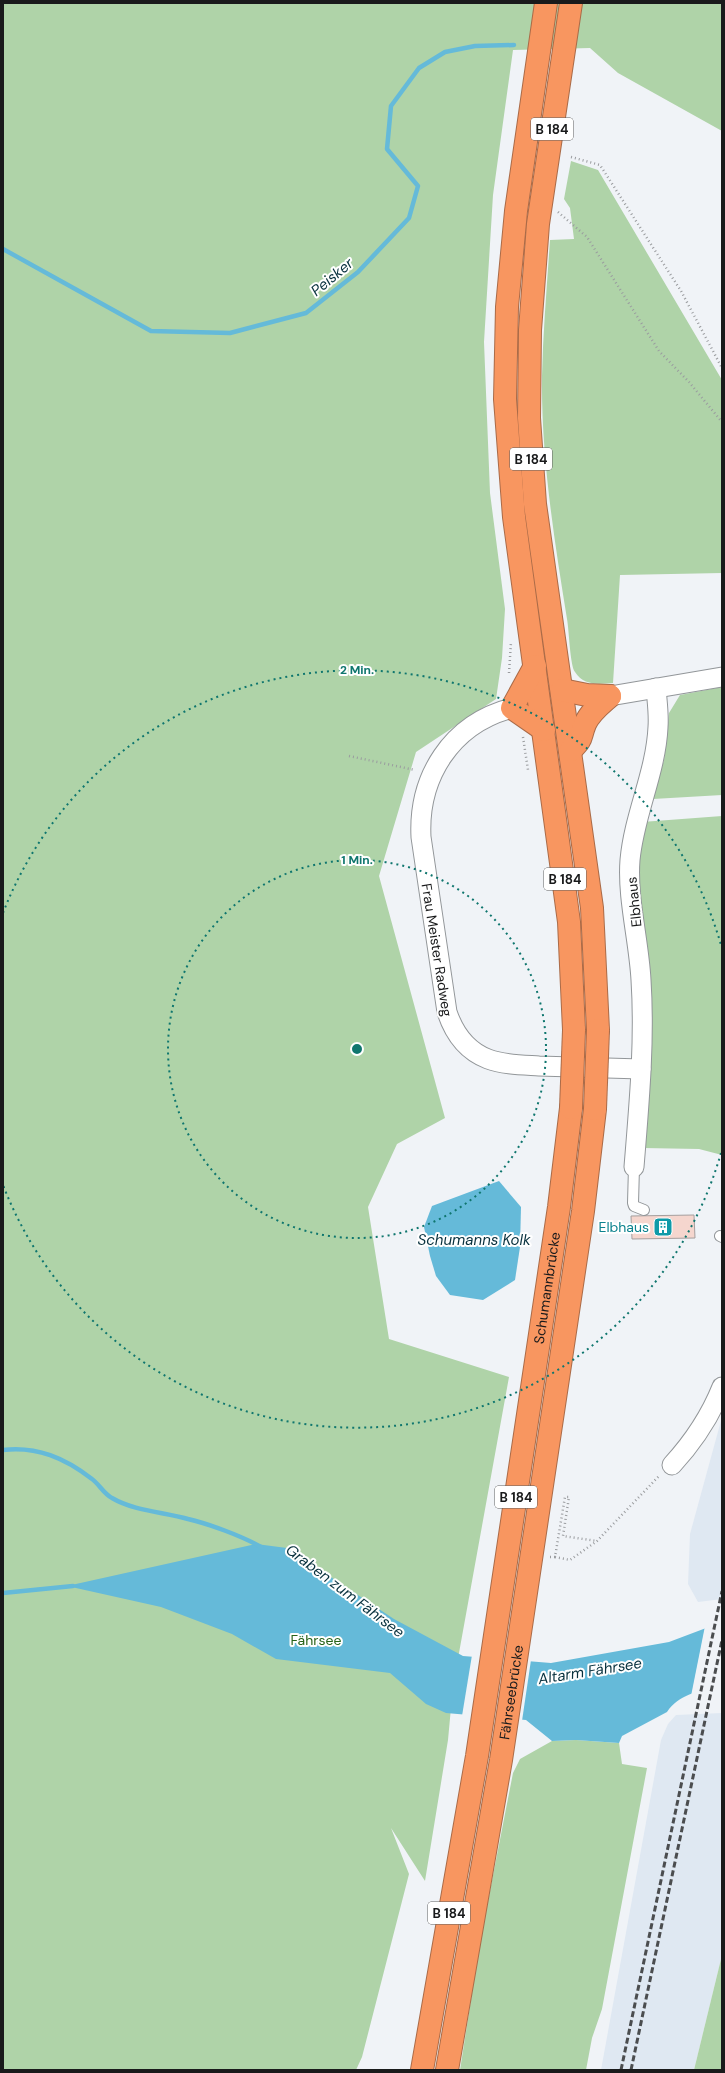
<svg xmlns="http://www.w3.org/2000/svg" width="725" height="2073" viewBox="0 0 725 2073" font-family="'DM Sans',sans-serif">
<rect width="100%" height="100%" fill="#f0f3f7"/>
<!-- built -->
<g fill="#dfe8f2">
<polygon points="722,1417 722,1599 698,1602 688,1584 690,1534"/>
<polygon points="722,1713 722,1955 694,2070 601,2070 661,1740 668,1724 676,1715"/>
</g>
<!-- green -->
<g fill="#afd3a8">
<polygon points="3,3 722,3 722,131 618,73 590,48 513,50 493,195 484,342 490,493 505,609 502,658 496,699 416,752 379,876 445,1118 397,1144 368,1207 389,1339 509,1377 453,1686 448,1740 425,1881 391,1828 409,1874 362,2057 356,2070 3,2070"/>
<path d="M571,161l27,9 124,210v193l-102,2 -7,108c-15,1 -29,3 -38,-11 -5,-6 -6,-43 -8,-53 -13,-81 -26,-162 -25,-243 1,-45 5,-91 8,-136l24,-1 -4,-31 -6,-9z"/>
<polygon points="722,687 722,795 653,799 664,760 669,713 680,695"/>
<polygon points="722,816 722,1155 699,1149 643,1148 650,1081 652,1014 637,859 642,822"/>
<polygon points="576,1740 619,1743 622,1764 647,1768 602,2009 592,2038 586,2070 460,2070 480,1942 513,1773 520,1759 552,1741"/>
<polygon points="722,1955 722,2070 694,2070"/>
</g>
<!-- water -->
<g fill="#65bad9">
<polygon points="499,1181 521,1207 520,1247 515,1280 483,1300 450,1295 436,1276 430,1256 424,1227 432,1206"/>
<path d="M256,1544l31,4 107,71 69,37 88,7 118,-21 53,-20 -5,64c-19,6 -38,8 -50,26l-45,24 -3,7 -43,-3 -24,1 -26,-21 -80,-7 -20,-9 -36,-31 -114,-14 -44,-25 -71,-27 -94,-21z"/>
</g>
<!-- pier -->
<g fill="#f0f3f7">
<polygon points="722,1620 722,1686 691,1696 705,1626"/>
<polygon points="472,1655 531,1660 522,1721 462,1716"/>
</g>
<g fill="none" stroke-linecap="round" stroke-linejoin="round">
<!-- stream -->
<g stroke="#65bad9" stroke-width="4.5">
<polyline points="3,249 151,331 230,333 306,313 358,272 409,218 418,186 387,149 391,106 419,68 445,52 475,46 514,45"/>
<path d="M3,1450c34,-4 62,8 89,29 7,5 12,15 20,19 22,13 51,14 76,21 21,5 54,17 73,28"/>
<polyline points="3,1593 73,1586"/>
</g>
</g>
<!-- building -->
<polygon fill="#f5d6ce" stroke="#a59f9e" points="694,1215 695,1238 632,1239 631,1216"/>
<g fill="none" stroke-linecap="round" stroke-linejoin="round">
<defs>
<g id="lane">
<polyline points="634,1167 633,1203 634,1206 644,1210"/>
<polyline points="720,1236 722,1237"/>
</g>
<g id="street">
<polyline points="610,696 722,677"/>
<path d="M512,708c-61,16 -94,69 -91,129l26,175c7,21 20,39 41,47 16,6 34,6 51,7 34,1 68,2 102,3"/>
<path d="M634,1167c5,-62 11,-125 7,-187 -2,-39 -14,-82 -11,-120 4,-45 26,-88 28,-133 1,-13 -1,-26 -2,-39"/>
<path d="M672,1465c22,-24 38,-48 50,-78"/>
</g>
<g id="highway">
<polyline points="546,3 516,211 507,307 505,399 514,517 569,922 574,1030"/>
<polyline points="571,3 538,224 530,330 529,418 535,504 592,908 598,1030"/>
<polyline points="535,666 512,708 544,730"/>
<polyline points="562,690 587,695 610,696"/>
<path d="M571,750c13,-13 8,-11 14,-26 5,-12 16,-20 25,-28"/>
<path id="s1" d="M422,2070l55,-314 82,-549 12,-99"/>
<path id="s2" d="M447,2070l54,-310 82,-549 12,-102"/>
</g>
</defs>
<!-- lane casing -->
<use href="#lane" stroke="#929699" stroke-width="12"/>
<!-- street casing -->
<use href="#street" stroke="#929699" stroke-width="21"/>
<!-- highway casing -->
<use href="#highway" stroke="#aa6b48" stroke-width="24"/>
<!-- path -->
<g stroke="#9a9c9f" stroke-width="2.5" stroke-dasharray="1 3" stroke-linecap="butt">
<polyline points="571,157 600,165 681,291 722,368"/>
<polyline points="558,212 587,237 659,351 689,382 722,422"/>
<polyline points="509,673 511,642"/>
<polyline points="523,737 528,770"/>
<polyline points="349,756 415,770"/>
<polyline points="550,1557 555,1557 565,1497 569,1497 563,1536 597,1541"/>
<polyline points="555,1557 570,1560 597,1541 659,1476"/>
</g>
<!-- lane -->
<use href="#lane" stroke="#fff" stroke-width="10"/>
<!-- street -->
<use href="#street" stroke="#fff" stroke-width="19"/>
<!-- highway -->
<use href="#highway" stroke="#f89660" stroke-width="22"/>
<!-- rail -->
<g stroke="#4b4d4f" stroke-width="3" stroke-dasharray="6 3" stroke-linecap="butt">
<polyline points="621,2070 722,1591"/>
<polyline points="631,2070 722,1640"/>
</g>
<defs>
<g id="highway-bridge">
<polyline points="571,1108 574,1030"/>
<polyline points="595,1109 598,1030"/>
</g>
</defs>
<!-- highway-bridge casing -->
<use href="#highway-bridge" stroke="#aa6b48" stroke-width="24" stroke-linecap="butt"/>
<!-- highway-bridge -->
<use href="#highway-bridge" stroke="#f89660" stroke-width="22"/>
</g>
<!-- distance rings -->
<g fill="none" stroke="#0f766e" stroke-width="2" stroke-dasharray="2 4">
<circle cx="357" cy="1049" r="189"/>
<path d="M721 1153A379 379 0 0 1 3 1185M3 913A379 379 0 0 1 721 945"/>
</g>
<!-- icons -->
<defs>
<symbol id="building-square" viewBox="-11 -11 22 22"><rect x="-9" y="-9" width="18" height="18" rx="4" fill="#0f9aa8" stroke="#fff"/><path d="M-4-6H4V6H1V3H-1V6H-4ZM-2.5-4.3h1.7v1.8h-1.7ZM.8-4.3h1.7v1.8H.8ZM-2.5-1h1.7V.8h-1.7ZM.8-1h1.7V.8H.8Z" fill="#fff"/></symbol>
</defs>
<g fill-rule="evenodd">
<use href="#building-square" x="652" y="1216" width="22" height="22"/>
</g>
<g text-anchor="middle" stroke-width="4" stroke-linejoin="round" paint-order="stroke">
<!-- shield labels -->
<g fill="#fff" stroke="#5e5f5f" stroke-width="1">
<rect x="531" y="118" width="42" height="22" rx="3"/>
<rect x="510" y="448" width="42" height="22" rx="3"/>
<rect x="544" y="868" width="42" height="22" rx="3"/>
<rect x="495" y="1486" width="42" height="22" rx="3"/>
<rect x="428" y="1902" width="42" height="22" rx="3"/>
</g>
<g font-size="13" font-weight="bold" fill="#191a1b">
<text x="552" y="134">B 184</text>
<text x="531" y="464">B 184</text>
<text x="565" y="884">B 184</text>
<text x="516" y="1502">B 184</text>
<text x="449" y="1918">B 184</text>
</g>
<!-- street labels -->
<g font-size="14" fill="#191a1b" stroke="#fff">
<text transform="translate(634 902) rotate(-96)" y="5">Elbhaus</text>
<text transform="translate(437 950) rotate(81)" y="5">Frau Meister Radweg</text>
<text dy="5" stroke="none"><textPath href="#s1" startOffset="792">Schumannbrücke</textPath></text>
<text dy="5" stroke="none"><textPath href="#s2" startOffset="383">Fährseebrücke</textPath></text>
</g>
<!-- culture labels -->
<g font-size="14" fill="#0d838f" stroke="#fff" text-anchor="end">
<text x="649" y="1232">Elbhaus</text>
</g>
<!-- park labels -->
<g font-size="14" fill="#276318" stroke="#fff">
<text x="316" y="1645">Fährsee</text>
</g>
<!-- water labels -->
<g font-size="15" font-style="italic" fill="#08313e" stroke="#fff">
<text transform="translate(332 277) rotate(-40)" y="5">Peisker</text>
<text x="474" y="1245">Schumanns Kolk</text>
<text transform="translate(345 1591) rotate(37)" y="5">Graben zum Fährsee</text>
<text transform="translate(590 1671) rotate(-9)" y="5">Altarm Fährsee</text>
</g>
</g>
<circle cx="357" cy="1049" r="6" fill="#0f766e" stroke="#fff" stroke-width="2"/>
<g font-size="12" text-anchor="middle" font-weight="bold" fill="#0f766e" stroke="#fff" stroke-width="4" stroke-linejoin="round" paint-order="stroke">
<text x="357" y="674">2 Min.</text>
<text x="357" y="864">1 Min.</text>
</g>
<!-- border -->
<rect width="725" height="2073" fill="none" stroke="#191a1b" stroke-width="8"/>
</svg>
